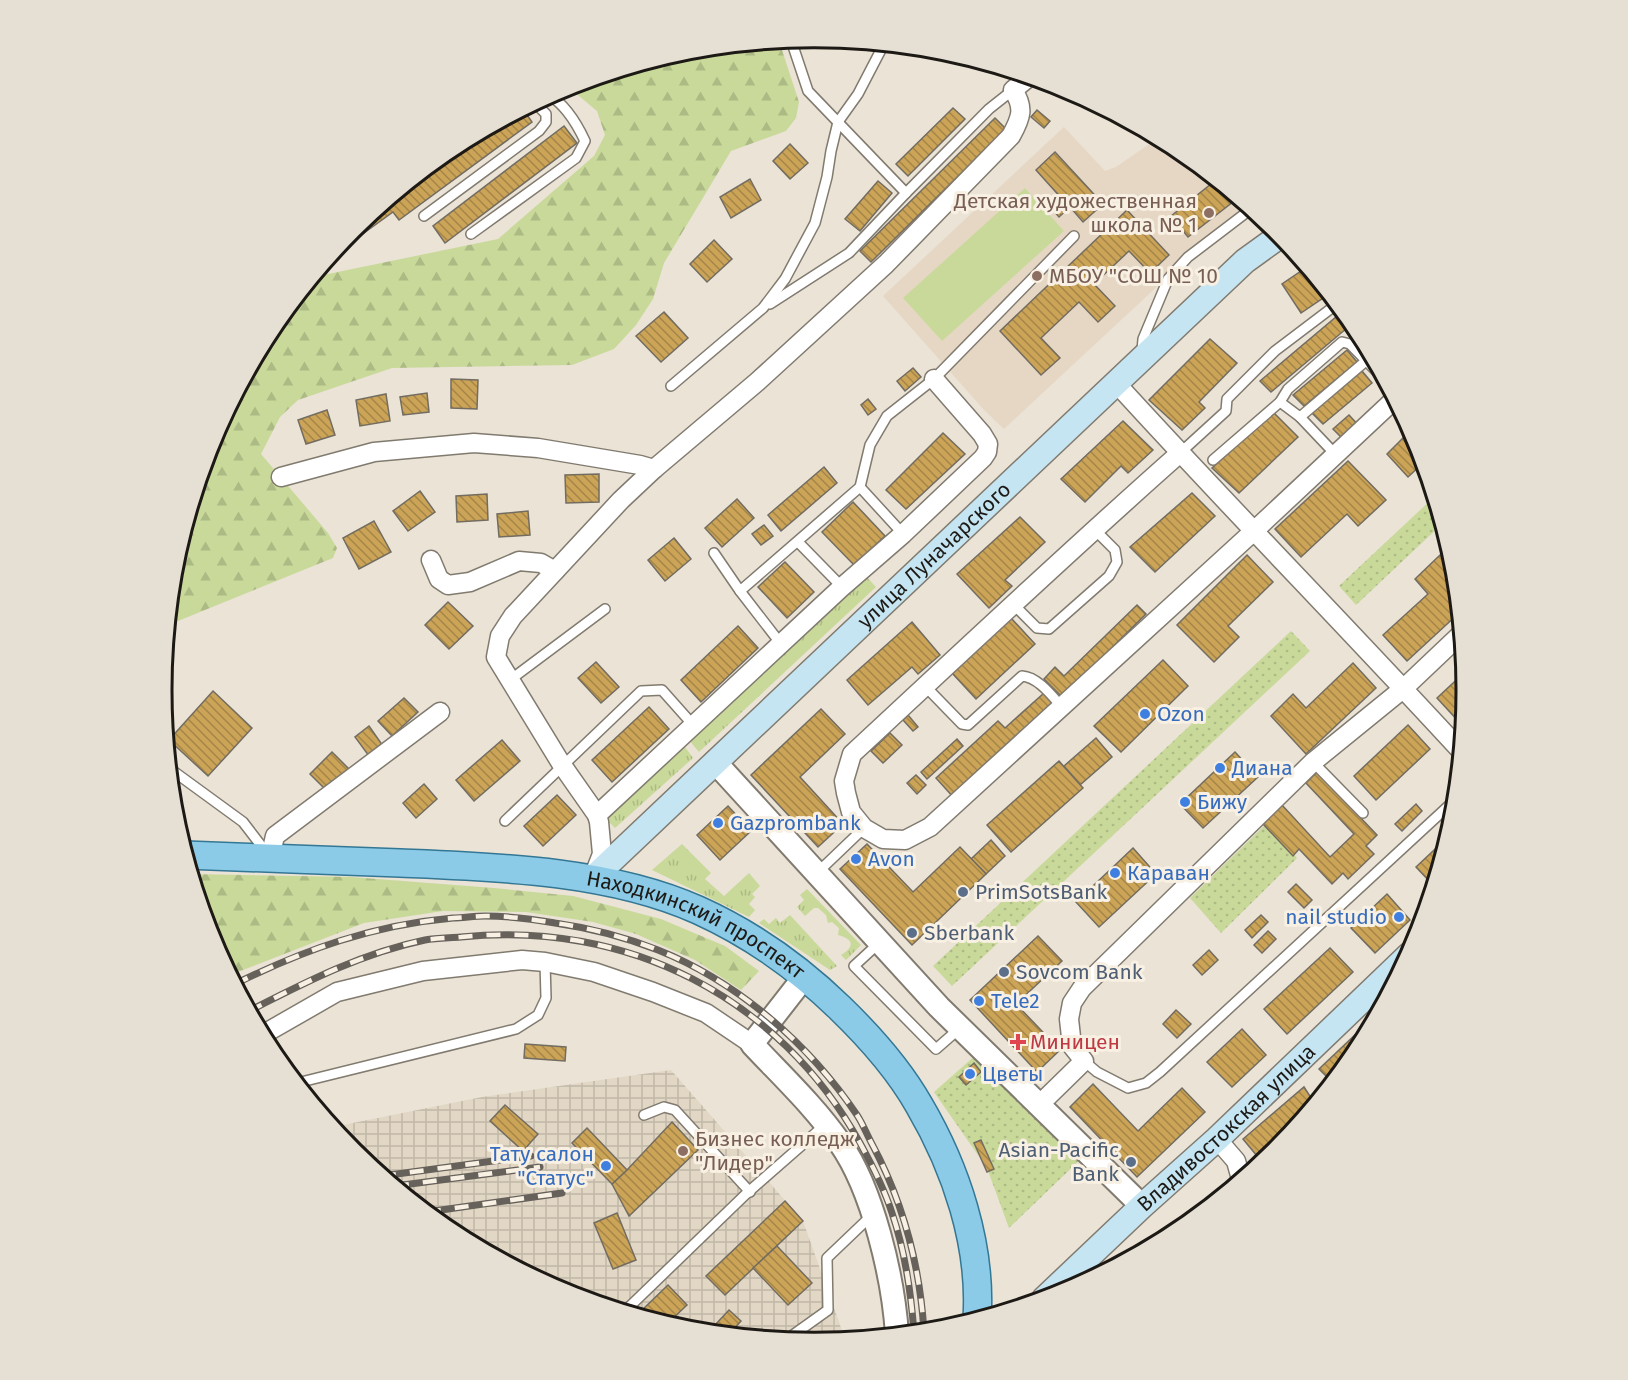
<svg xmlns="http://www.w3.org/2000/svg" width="1628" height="1380" viewBox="0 0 1628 1380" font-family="'Fira Sans',sans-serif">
<defs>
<pattern id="industrial-grid" width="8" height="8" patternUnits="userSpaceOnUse" patternTransform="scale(1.5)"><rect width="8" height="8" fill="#e2d7c4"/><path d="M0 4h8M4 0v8" fill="none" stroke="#c1b8a8"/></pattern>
<pattern id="grass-tufts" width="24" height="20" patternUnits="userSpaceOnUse" patternTransform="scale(1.5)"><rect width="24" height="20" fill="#c9d99a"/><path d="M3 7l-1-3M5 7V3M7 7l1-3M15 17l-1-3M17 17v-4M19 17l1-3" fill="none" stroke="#acba84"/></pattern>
<pattern id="forest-firs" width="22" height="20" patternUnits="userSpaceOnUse" patternTransform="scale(1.5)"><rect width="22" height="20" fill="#c9d99a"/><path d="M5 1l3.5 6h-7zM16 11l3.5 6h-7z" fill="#acba84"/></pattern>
<pattern id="park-dots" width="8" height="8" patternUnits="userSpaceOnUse" patternTransform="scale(1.5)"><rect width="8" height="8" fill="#c9d99a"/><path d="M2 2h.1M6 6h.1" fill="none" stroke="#acba84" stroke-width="1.8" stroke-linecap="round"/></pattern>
<pattern id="building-back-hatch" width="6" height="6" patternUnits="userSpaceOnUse" patternTransform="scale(1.5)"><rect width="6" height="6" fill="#cca457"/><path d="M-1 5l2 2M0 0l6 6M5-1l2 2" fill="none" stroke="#a58547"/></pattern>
</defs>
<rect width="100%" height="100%" fill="#eae3d6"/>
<!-- industrial -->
<polygon fill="url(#industrial-grid)" points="671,1070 803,1221 845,1339 814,1342 686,1330 564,1293 451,1232 352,1151 333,1127 482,1097"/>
<!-- education -->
<polygon fill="#e6d7c5" points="1064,127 1105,171 1116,167 1158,138 1177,148 1256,213 1191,255 1004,429 985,411 883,296"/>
<!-- grass -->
<g fill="url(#grass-tufts)">
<polygon points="864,574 876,587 699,752 688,739"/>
<polygon points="682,743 693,758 615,828 608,821 608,813"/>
<polygon points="682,844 711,873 705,879 724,896 749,873 760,886 752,894 755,897 749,904 755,910 749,917 652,870"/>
<path d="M807,889l54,56 -15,15 -5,-5c14,-8 13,-16 -3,-20l1,-7 -7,-6 -4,1 -2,-8 -8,-7h-4l-9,8 -8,-9 7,-7 -4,-5z"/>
<polygon points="790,915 837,966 830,970 759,923 764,919 769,924 776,918 780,923"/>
</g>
<!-- forest -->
<g fill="url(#forest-firs)">
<polygon points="779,41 799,102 796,118 786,131 731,151 664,263 653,299 636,325 614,349 572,365 392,368 298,400 280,417 261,454 328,533 337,548 333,558 168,625 174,562 211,440 272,327 318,271 328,274 498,239 594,156 605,135 597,111 567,86 687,50"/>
<polygon points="191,874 351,877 494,888 573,896 661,919 725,946 759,971 741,990 695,960 636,934 593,922 526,912 443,911 364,923 230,975 211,939"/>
</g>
<!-- park -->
<g fill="url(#park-dots)">
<polygon points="1434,497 1442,524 1356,605 1339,586"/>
<polygon points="1291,631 1310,651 952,986 933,966"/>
<polygon points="1268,822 1297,858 1221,933 1190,898"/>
<polygon points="977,1054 1084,1156 1009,1228 987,1168 934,1092"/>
</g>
<!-- garden -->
<polygon fill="#c9d99a" points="1025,188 1064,231 942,341 903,298"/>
<!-- building -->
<g fill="url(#building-back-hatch)" stroke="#726c61" stroke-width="1.5">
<polygon points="953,108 965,119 908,176 896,164"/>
<polygon points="523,109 532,122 399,220 393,212 342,249 339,245 353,228 438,158 458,144"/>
<polygon points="1037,110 1050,121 1044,128 1031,117"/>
<polygon points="995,118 1006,129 871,262 860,251"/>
<polygon points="564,126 577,143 445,243 433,226"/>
<polygon points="790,144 808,163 790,179 773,161"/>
<polygon points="1055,152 1103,204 1083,222 1070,207 1059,217 1053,210 1063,200 1036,170"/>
<polygon points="750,179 761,200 731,218 720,197"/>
<polygon points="1216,180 1238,198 1188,237 1171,216"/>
<polygon points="878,181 892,193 860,231 845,219"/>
<polygon points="1127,210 1169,255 1150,273 1129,251 1094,284 1115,306 1098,322 1079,302 1041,338 1060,358 1041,375 1000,331"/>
<polygon points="714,240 732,259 707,282 690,264"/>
<polygon points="1307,267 1329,294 1301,313 1282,284"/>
<polygon points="1343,311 1353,323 1271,392 1260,381"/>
<polygon points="664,312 688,338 661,362 636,336"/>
<polygon points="1210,339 1237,363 1199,402 1205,408 1182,430 1149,400"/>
<polygon points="1347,350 1357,362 1304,406 1293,395"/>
<polygon points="913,368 921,377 905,391 897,381"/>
<polygon points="1362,371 1372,383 1323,424 1312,413"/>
<polygon points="451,379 478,380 477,409 451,408"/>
<polygon points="427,393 429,412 403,415 400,397"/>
<polygon points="386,394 390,421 360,426 356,400"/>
<polygon points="868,399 876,409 868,415 861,405"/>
<polygon points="327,410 335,435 306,444 298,420"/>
<polygon points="1273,412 1298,437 1239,493 1212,468"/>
<polygon points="1349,415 1360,427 1344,440 1333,429"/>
<polygon points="1123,421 1153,450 1128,473 1121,466 1085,502 1061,479"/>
<polygon points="1411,430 1417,441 1424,462 1408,477 1387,454"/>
<polygon points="943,433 965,454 906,509 886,490"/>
<polygon points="1348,461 1386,500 1358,526 1347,514 1301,557 1275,529"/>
<polygon points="824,467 837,483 781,531 768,515"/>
<polygon points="599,474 599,502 566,503 565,475"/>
<polygon points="420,491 435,512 408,531 393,511"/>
<polygon points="1192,493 1215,516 1155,572 1130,547"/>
<polygon points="487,494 488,520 457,522 456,496"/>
<polygon points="737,499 754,518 722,547 705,528"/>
<polygon points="853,502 885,536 854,565 822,532"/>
<polygon points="528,511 530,535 499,537 497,514"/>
<polygon points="1020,517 1045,542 1005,580 1012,586 989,608 957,574"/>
<polygon points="374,521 391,552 359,569 343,538"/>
<polygon points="764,525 773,536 761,545 752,534"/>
<polygon points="674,538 691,559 665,581 648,560"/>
<polygon points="1247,555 1273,582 1228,626 1239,637 1214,662 1177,625"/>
<polygon points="1440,555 1455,571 1459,613 1407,661 1383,635 1428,594 1415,579"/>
<polygon points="785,562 814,592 787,618 758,587"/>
<polygon points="448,602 473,626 449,649 425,625"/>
<polygon points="1137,605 1146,614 1074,685 1066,701 1044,679 1055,667 1064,676"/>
<polygon points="1011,618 1035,644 976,699 952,673"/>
<polygon points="912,622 940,655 918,674 912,667 868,705 847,680"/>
<polygon points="738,626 758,648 701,702 681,680"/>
<polygon points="1163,660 1188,686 1121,752 1094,726"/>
<polygon points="596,662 619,687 601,703 578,678"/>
<polygon points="1353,663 1376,688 1306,754 1271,716 1293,694 1306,708"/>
<polygon points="1465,672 1466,690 1464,717 1459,722 1437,698"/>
<polygon points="213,691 252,728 208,776 169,740"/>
<polygon points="1044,693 1055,706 954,798 936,778 998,721 1005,728"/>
<polygon points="404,698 418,712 392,736 378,721"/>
<polygon points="649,707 669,729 612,782 592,760"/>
<polygon points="821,709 845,734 800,777 843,824 818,847 751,775"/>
<polygon points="908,715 918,727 913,731 903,720"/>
<polygon points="1408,725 1430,749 1376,800 1354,776"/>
<polygon points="369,726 383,746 369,756 355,737"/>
<polygon points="890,733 902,745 883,763 871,751"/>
<polygon points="1096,738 1112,757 1080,785 1064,766"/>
<polygon points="957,739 963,746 927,779 921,772"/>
<polygon points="502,740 520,761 474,801 456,780"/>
<polygon points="332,752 350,770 328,792 310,774"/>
<polygon points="1235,752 1258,777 1203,828 1180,804"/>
<polygon points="1059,761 1083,788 1011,852 987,825"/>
<polygon points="1317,772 1377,835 1366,846 1374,854 1348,879 1343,873 1332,884 1299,849 1293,856 1263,824 1282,805 1330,857 1354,834 1306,783"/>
<polygon points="916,775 926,785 917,794 907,783"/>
<polygon points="424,784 437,799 416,818 403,803"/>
<polygon points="557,795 576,815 543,846 524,826"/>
<polygon points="1416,804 1422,811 1402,831 1395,824"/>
<polygon points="728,806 751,831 720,860 697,835"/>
<polygon points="1448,837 1433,885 1416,867"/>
<polygon points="991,840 1005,856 986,874 971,859"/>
<polygon points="867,844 913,892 960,847 986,874 912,945 840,869"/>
<polygon points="1133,848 1156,874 1099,927 1076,902"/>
<polygon points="1296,884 1312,900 1304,908 1288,892"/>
<polygon points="1387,894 1410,920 1375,953 1351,928"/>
<polygon points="1261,915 1268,922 1252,938 1245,930"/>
<polygon points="1268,931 1276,939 1262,953 1254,945"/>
<polygon points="1038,936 1062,961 1016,1004 1060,1050 1037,1072 970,1000"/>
<polygon points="1330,948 1353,972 1287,1034 1264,1009"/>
<polygon points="1209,950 1218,960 1202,975 1193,965"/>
<polygon points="1176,1010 1191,1024 1177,1038 1163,1024"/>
<polygon points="1377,1014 1356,1053 1332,1082 1319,1069"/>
<polygon points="1242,1029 1266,1055 1232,1087 1207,1062"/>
<polygon points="525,1044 566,1047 565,1061 524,1058"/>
<polygon points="974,1063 981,1072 966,1085 959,1077"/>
<polygon points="1093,1084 1138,1131 1182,1088 1205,1112 1137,1177 1070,1107"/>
<polygon points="1304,1087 1315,1104 1275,1152 1262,1162 1243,1139"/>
<polygon points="505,1105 538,1134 523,1151 490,1121"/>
<polygon points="672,1122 698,1150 629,1216 612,1184 627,1170"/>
<polygon points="587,1128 627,1170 612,1184 572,1143"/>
<polygon points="981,1140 994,1169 987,1172 974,1143"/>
<polygon points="785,1201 803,1221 725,1295 706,1276"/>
<polygon points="617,1213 636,1260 613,1269 594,1223"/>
<polygon points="1140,1243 1146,1249 1126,1260 1124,1258"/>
<polygon points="777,1246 812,1283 788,1305 753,1268"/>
<polygon points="668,1285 687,1305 667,1324 637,1315"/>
<polygon points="729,1310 741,1321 729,1334 724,1334 715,1325"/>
</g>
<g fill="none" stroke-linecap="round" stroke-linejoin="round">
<defs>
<g id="service">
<polyline points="791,40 808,91 906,193"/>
<polyline points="424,216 539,131 546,122 546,114 535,103"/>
<path d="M471,234l105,-76 9,-17c-8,-17 -19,-36 -36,-46"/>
<polyline points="770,304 849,253 906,193 989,109 1013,90"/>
<polyline points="1142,351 1143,339 1168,279 1188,257 1251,209"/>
<polyline points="671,386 763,308 785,279 815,223 827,177 831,151 838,122 858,94 884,44"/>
<polyline points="1280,402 1300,417 1336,455"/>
<polyline points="1300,417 1367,360 1370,352"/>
<polyline points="1180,453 1226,411 1227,399 1275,351 1337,304"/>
<polyline points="1213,460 1280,402 1288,389 1342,342 1350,344 1385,380"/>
<polyline points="860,487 903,534"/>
<polyline points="798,542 842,587"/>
<polyline points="714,553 740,591 781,644"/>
<polyline points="740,591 860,487 870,445 887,416 934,379 1074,236"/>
<polyline points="1014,605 1037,628 1049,629 1109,576 1117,562 1115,550 1094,529"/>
<polyline points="510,680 605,609"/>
<path d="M925,686l37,38 6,1 54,-49c16,1 30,20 40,31"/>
<polyline points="1313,762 1363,813"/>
<polyline points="169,768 243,822 266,852"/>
<polyline points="505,821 641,691 662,690 694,726"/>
<polyline points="818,872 864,828"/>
<polyline points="879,943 854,966 936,1049 960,1028"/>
<polyline points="1084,1061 1097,1072 1128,1088 1146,1083 1160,1072 1456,799"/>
<polyline points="297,1083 516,1029 538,1015 546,998 545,962"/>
<polyline points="644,1115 664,1107 675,1110 750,1192"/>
<polyline points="625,1311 746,1194 826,1124"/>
<polyline points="786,1340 828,1310 827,1258 871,1216"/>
</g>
<g id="minor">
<path d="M1116,383c113,124 231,244 345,368"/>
<path d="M1180,453c-111,98 -219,200 -328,301l-8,27 2,12 5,19 13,16 19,11 22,1 25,-13 325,-297 140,-131"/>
<polyline points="281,477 374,452 474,443 538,448 640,465 654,469"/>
<polyline points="431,560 439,579 448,585 470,582 519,561 541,563 555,571"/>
<polyline points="597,815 842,587 903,534 983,458 987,452 988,444 982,434 934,379"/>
<polyline points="270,858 275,836 440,712"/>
<path d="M593,877l9,-23 -3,-32 -2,-7 -35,-50 -66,-108 4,-21 13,-20 108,-116 33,-31 103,-87 129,-118 125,-128c10,-18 14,-28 2,-46l16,-13"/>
<polyline points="262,1035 337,992 423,971 522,960 545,962 594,972 653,992 706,1013 752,1044"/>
<polyline points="1039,1105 1084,1061 1072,1046 1069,1019 1072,1003 1082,988 1313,762 1404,688 1461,634"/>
<polyline points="1217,1139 1236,1161 1241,1179"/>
</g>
<g id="tertiary">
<polyline points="715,762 939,1007 1142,1206"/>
<path d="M805,976l-53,68c30,32 63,63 88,99 33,47 53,134 57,191"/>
</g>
<g id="secondary">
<path id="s1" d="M592,879l653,-618 36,-26"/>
<path id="s2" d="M1044,1299l98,-93 75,-67 192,-184"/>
</g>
<g id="primary">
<path id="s3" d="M185,855c72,3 143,5 215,8 96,4 209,7 298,47 53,24 101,58 142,98 30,29 58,60 79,97 37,63 63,140 58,214"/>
</g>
</defs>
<!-- service casing -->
<use href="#service" stroke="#817a6f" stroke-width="12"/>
<!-- minor casing -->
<use href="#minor" stroke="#817a6f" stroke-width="21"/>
<!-- tertiary casing -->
<use href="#tertiary" stroke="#817a6f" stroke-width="26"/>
<!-- secondary casing -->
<use href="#secondary" stroke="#817a6f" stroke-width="27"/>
<!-- primary casing -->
<use href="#primary" stroke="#337794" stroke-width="30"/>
<!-- service -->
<use href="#service" stroke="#fff" stroke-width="9"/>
<!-- minor -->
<use href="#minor" stroke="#fff" stroke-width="18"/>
<!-- tertiary -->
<use href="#tertiary" stroke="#fff" stroke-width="22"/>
<!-- secondary -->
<use href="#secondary" stroke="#c5e5f3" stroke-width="24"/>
<!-- primary -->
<use href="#primary" stroke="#8ccbe8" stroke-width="27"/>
<defs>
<g id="rail">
<path d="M235,984c71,-35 138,-59 218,-66 10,0 21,-2 32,-2 23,0 47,3 70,7 35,5 70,14 103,27 80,32 151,94 199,165 6,9 10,20 15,29 31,58 48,122 52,188"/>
<path d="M249,1011c57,-29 113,-58 176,-71 12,-2 24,-2 36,-3 166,-17 318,60 399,206 12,22 24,45 32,70 13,38 19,79 22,120"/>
<polyline points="382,1176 531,1156"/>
<polyline points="395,1186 540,1167"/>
<polyline points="427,1212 562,1193"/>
</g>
</defs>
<!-- rail casing -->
<use href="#rail" stroke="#66615a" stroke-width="7"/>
<!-- rail -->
<use href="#rail" stroke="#f7f0e3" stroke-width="4.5" stroke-dasharray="14" stroke-linecap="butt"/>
</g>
<!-- markers -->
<g fill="#8d6e63" stroke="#f7f0e3" stroke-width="2">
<circle cx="1209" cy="213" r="6"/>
<circle cx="1037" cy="276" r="6"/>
<circle cx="683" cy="1151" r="6"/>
</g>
<g fill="#3f7fe0" stroke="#f7f0e3" stroke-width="2">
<circle cx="1145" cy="714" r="6"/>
<circle cx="1220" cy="768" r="6"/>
<circle cx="1185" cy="802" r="6"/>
<circle cx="718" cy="823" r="6"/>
<circle cx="856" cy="859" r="6"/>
<circle cx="1115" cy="873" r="6"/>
<circle cx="1399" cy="917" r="6"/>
<circle cx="979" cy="1001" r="6"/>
<circle cx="970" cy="1074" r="6"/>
<circle cx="606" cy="1166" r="6"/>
</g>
<g fill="#5c6f8a" stroke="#f7f0e3" stroke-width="2">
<circle cx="963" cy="892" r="6"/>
<circle cx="912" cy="933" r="6"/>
<circle cx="1004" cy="972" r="6"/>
<circle cx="1131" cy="1162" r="6"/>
</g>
<path fill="#e0444e" stroke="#f7f0e3" stroke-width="2" d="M1015 1033h6v6h6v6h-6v6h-6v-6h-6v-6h6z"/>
<g text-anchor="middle" stroke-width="6" stroke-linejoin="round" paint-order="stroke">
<!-- education labels -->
<g font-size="21" fill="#785e54" stroke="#f7f0e3" text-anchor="start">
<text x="1197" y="208" text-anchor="end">Детская художественная<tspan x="1197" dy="24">школа № 1</tspan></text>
<text x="1049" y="283">МБОУ "СОШ № 10</text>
<text x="695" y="1146">Бизнес колледж<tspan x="695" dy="24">"Лидер"</tspan></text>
</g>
<!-- street labels -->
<g font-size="21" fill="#1d1a16" stroke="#f7f0e3">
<text dy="7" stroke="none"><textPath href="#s1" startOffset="471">улица Луначарского</textPath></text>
<text dy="7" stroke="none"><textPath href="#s3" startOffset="522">Находкинский проспект</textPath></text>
<text dy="7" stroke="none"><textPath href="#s2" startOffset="250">Владивостокская улица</textPath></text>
</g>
<!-- shop labels -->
<g font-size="21" fill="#366cbe" stroke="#f7f0e3" text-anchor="start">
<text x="1157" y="721">Ozon</text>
<text x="1232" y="775">Диана</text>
<text x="1197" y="809">Бижу</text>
<text x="730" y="830">Gazprombank</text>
<text x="868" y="866">Avon</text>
<text x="1127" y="880">Караван</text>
<text x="1387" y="924" text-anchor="end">nail studio</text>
<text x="991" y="1008">Tele2</text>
<text x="982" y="1081">Цветы</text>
<text x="594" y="1161" text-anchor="end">Тату салон<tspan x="594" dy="24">"Статус"</tspan></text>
</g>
<!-- service labels -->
<g font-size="21" fill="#4e5e75" stroke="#f7f0e3" text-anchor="start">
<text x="975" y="899">PrimSotsBank</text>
<text x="924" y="940">Sberbank</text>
<text x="1016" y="979">Sovcom Bank</text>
<text x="1119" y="1157" text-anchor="end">Asian-Pacific<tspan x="1119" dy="24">Bank</tspan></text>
</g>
<!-- health labels -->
<g font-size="21" fill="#be3a42" stroke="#f7f0e3" text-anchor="start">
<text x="1030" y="1049">Миницен</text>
</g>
</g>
<!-- crop -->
<path d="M0 0H1628V1380H0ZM172 690a642 642 0 1 1 1284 0a642 642 0 1 1-1284 0Z" fill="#e6dfd3" fill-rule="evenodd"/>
<path fill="none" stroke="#1d1a16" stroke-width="3" d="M172 690a642 642 0 1 1 1284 0a642 642 0 1 1-1284 0Z"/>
</svg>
